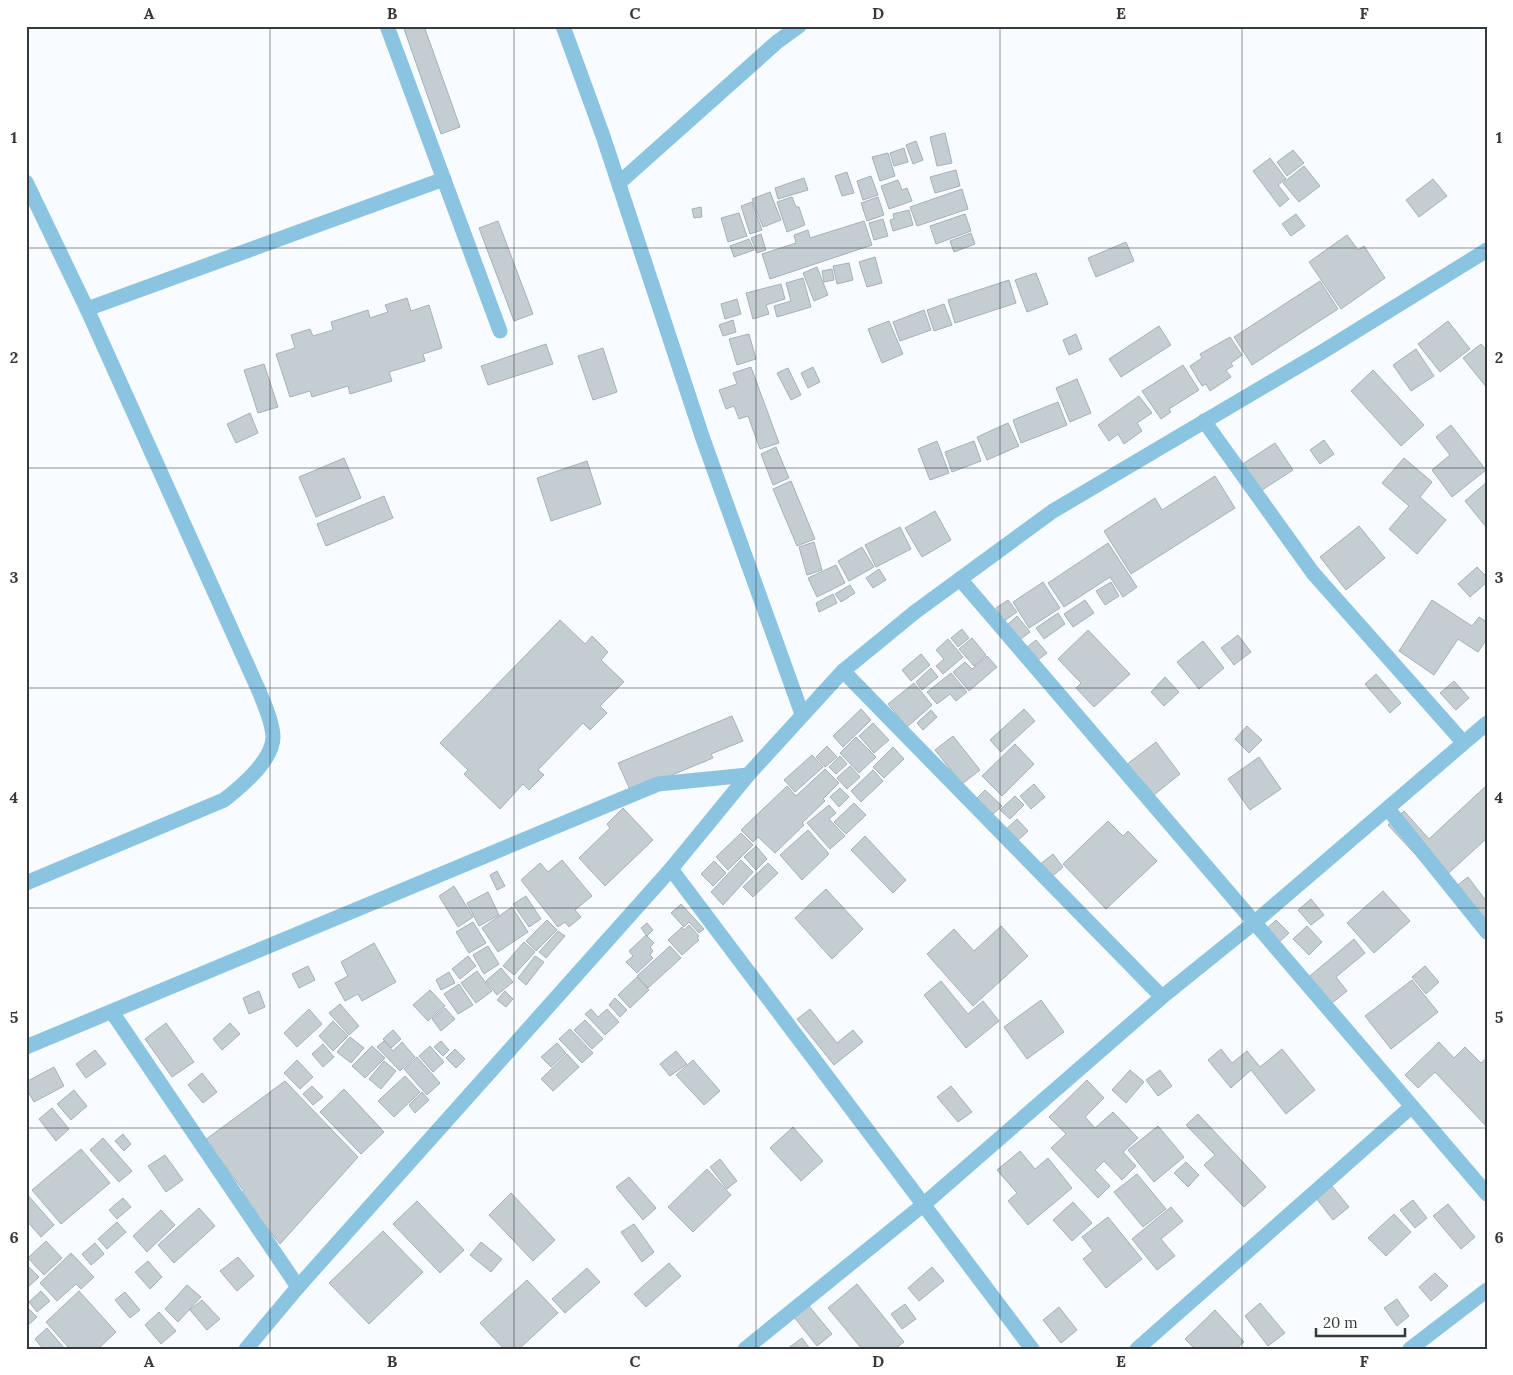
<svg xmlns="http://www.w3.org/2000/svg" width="1513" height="1375" viewBox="0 0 1513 1375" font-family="Lora,serif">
<rect width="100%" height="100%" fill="#f8fcfe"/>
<!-- building -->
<g fill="#c3cdd2" stroke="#a7b0b6">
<polygon points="403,26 424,26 460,127 441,134"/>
<polygon points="945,133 952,163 937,166 930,137"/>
<polygon points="916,141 923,160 913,164 906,145"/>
<polygon points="904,148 908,162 894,166 890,153"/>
<polygon points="1293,150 1304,163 1287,176 1277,162"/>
<polygon points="888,153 895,176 880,181 872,157"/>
<polygon points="1270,158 1286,179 1278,185 1289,199 1280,207 1253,171"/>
<polygon points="1304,166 1320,186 1299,202 1283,183"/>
<polygon points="956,170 960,186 935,193 930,177"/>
<polygon points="847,172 854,193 842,196 835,176"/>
<polygon points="871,176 878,195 863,200 857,181"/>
<polygon points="804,178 808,190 778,199 775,188"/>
<polygon points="1433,179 1447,196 1419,217 1406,200"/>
<polygon points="898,180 902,190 907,188 912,201 889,209 881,186"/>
<polygon points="962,189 968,209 917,226 910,207"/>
<polygon points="770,192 781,220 763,227 752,199"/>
<polygon points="792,197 796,207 799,207 805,225 787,232 777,202"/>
<polygon points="878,197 884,215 867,221 861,203"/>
<polygon points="752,202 762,230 750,234 741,206"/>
<polygon points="701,207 702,217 694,218 692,209"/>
<polygon points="909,210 913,225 893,231 890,220 894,219 893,214"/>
<polygon points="739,213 747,236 728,242 721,218"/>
<polygon points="965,214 971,231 936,244 930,226"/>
<polygon points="1296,214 1305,226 1291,236 1282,224"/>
<polygon points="883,219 888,236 874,240 869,223"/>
<polygon points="498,221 533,314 514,321 479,228"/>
<polygon points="864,221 872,245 770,279 762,254 796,243 794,235 808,230 810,238"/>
<polygon points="971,233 975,244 954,252 950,241"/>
<polygon points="761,234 766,250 757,253 751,238"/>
<polygon points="1347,235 1358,250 1364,246 1385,278 1341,309 1309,262"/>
<polygon points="749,239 754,250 734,257 730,246"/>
<polygon points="1126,242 1134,261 1096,277 1088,258"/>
<polygon points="875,257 882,283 867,287 859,262"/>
<polygon points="849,263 853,280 837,284 833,266"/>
<polygon points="817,267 828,295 814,301 803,273"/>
<polygon points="832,269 834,280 824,282 822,271"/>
<polygon points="1036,273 1048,304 1027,312 1015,280"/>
<polygon points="803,278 811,307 777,317 774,306 791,301 786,283"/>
<polygon points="1009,280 1016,303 955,323 948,300"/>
<polygon points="1320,281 1338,309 1252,365 1234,337"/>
<polygon points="781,284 785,299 766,305 769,314 753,319 746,293"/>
<polygon points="407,298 411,311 429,305 442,348 423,354 425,361 389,372 392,381 350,394 348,386 312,397 310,391 290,397 276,354 295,348 291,335 310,329 313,336 333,330 331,322 368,310 370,318 388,312 385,305"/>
<polygon points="737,299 741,314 725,319 721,304"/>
<polygon points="944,304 952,325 934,331 927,310"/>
<polygon points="924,310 931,330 900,341 893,322"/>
<polygon points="733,320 736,332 723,336 719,325"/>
<polygon points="889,321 903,354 882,363 868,329"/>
<polygon points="1448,321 1470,349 1440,372 1418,344"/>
<polygon points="1159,326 1171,345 1121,377 1109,359"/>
<polygon points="749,334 756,359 737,365 729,339"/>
<polygon points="1076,334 1082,349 1069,355 1063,340"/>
<polygon points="1230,337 1242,355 1231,363 1233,366 1226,370 1231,377 1210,391 1206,384 1202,386 1190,366 1202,358 1200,354"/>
<polygon points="546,344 553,364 488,385 481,366"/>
<polygon points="1481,344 1487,351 1487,388 1463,358"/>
<polygon points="603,348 617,392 593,400 578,356"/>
<polygon points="1416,349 1434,376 1411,391 1393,365"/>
<polygon points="264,364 278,407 258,413 244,370"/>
<polygon points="1183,365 1199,390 1169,409 1171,412 1161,419 1142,391"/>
<polygon points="751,367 779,443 760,449 748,416 739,419 734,406 726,409 719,390 737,384 733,373"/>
<polygon points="813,367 820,382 808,388 801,373"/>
<polygon points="788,368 801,395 791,400 777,373"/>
<polygon points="1373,370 1424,425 1401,446 1351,391"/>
<polygon points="1077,379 1091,413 1070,422 1056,388"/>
<polygon points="1139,396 1152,413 1137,423 1142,431 1124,444 1118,434 1109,441 1098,425"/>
<polygon points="1058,402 1067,425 1021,443 1013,420"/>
<polygon points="250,413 258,433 236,443 227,424"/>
<polygon points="1008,423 1019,446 987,460 977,437"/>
<polygon points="1451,425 1486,470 1452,497 1432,470 1450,455 1436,437"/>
<polygon points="1324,440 1334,454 1320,464 1310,450"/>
<polygon points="937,441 949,473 930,480 918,449"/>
<polygon points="974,441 981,461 952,472 945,452"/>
<polygon points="1275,443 1293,470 1259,492 1241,465"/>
<polygon points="776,447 789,478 773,485 761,454"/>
<polygon points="344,458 361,498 316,517 299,477"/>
<polygon points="1404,458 1432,482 1420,497 1446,520 1417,554 1389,529 1409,506 1382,483"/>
<polygon points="587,461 601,504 551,521 537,478"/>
<polygon points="1215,476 1235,508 1131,574 1104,531 1155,498 1162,510"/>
<polygon points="791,481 815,539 797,546 773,489"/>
<polygon points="1487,482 1487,528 1465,501"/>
<polygon points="384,496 393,518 326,546 317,524"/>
<polygon points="935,511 951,540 922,557 905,528"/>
<polygon points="1359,526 1385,558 1346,590 1320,557"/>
<polygon points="900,527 911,549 876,567 865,545"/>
<polygon points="814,542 822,570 807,575 799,547"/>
<polygon points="1108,543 1137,587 1123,597 1110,577 1064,607 1048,583"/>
<polygon points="862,547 874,567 849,581 838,561"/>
<polygon points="836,565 845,583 817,597 808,578"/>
<polygon points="1477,567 1487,577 1487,582 1470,597 1458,584"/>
<polygon points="879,569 886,580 873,588 866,578"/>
<polygon points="1043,582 1060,608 1029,628 1013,602"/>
<polygon points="1111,582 1119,596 1105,605 1096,591"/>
<polygon points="850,585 855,593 841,602 835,594"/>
<polygon points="833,594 837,603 819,612 816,603"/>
<polygon points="1008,600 1017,612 1004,621 996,608"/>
<polygon points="1085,600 1094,613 1073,627 1064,614"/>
<polygon points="1432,600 1472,626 1479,617 1487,622 1487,639 1478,652 1458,639 1434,675 1399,651"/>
<polygon points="1058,613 1065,624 1044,639 1036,628"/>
<polygon points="1017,616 1030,632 1018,641 1006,626"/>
<polygon points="560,620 585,644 592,636 608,652 601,660 624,682 600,706 607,713 590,730 583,723 538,770 544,775 529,790 523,784 500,809 464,774 468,770 440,743"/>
<polygon points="962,629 969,638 958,647 951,638"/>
<polygon points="1088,630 1130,674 1094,707 1076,688 1081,683 1058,659"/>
<polygon points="1238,635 1251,652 1234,665 1221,648"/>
<polygon points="972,638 986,655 974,666 959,649"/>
<polygon points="948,639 963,657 943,674 936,666 944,659 936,650"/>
<polygon points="1036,640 1047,653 1038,660 1027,647"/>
<polygon points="1203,641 1224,668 1199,689 1177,662"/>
<polygon points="921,654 930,665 911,681 902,670"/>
<polygon points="987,656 997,667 969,691 953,672 965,662 972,669"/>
<polygon points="931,668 938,677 922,690 916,682"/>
<polygon points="951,673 967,692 956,701 950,694 937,704 927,692"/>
<polygon points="1376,674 1401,703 1390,713 1365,684"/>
<polygon points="1165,677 1179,692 1164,706 1151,692"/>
<polygon points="1454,681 1469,698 1456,710 1440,693"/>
<polygon points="914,683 932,705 907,727 888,704"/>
<polygon points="861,709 871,720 843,747 833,736"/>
<polygon points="1024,709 1035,721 1001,752 990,740"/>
<polygon points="931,710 937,717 923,730 917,723"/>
<polygon points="732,716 743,741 711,754 713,758 631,792 618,763"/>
<polygon points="873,723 889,740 874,753 859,736"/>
<polygon points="1247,726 1262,740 1249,753 1235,739"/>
<polygon points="953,736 980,770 962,784 935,750"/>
<polygon points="856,737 876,757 859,773 840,753"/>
<polygon points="1156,742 1180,774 1150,798 1126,765"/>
<polygon points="1015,744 1034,764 1002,796 982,776"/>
<polygon points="827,746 837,757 825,767 816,757"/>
<polygon points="893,747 904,759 884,778 873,767"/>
<polygon points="812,755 823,767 795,792 784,780"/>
<polygon points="840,756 847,764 836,774 829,767"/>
<polygon points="1259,757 1281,789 1250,810 1228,779"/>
<polygon points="850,766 860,777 847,789 837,778"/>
<polygon points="825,769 839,783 823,799 825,801 802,823 804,825 775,853 758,837 753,842 741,830 787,786 796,796"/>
<polygon points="873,770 883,781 861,802 851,791"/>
<polygon points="1034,784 1045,797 1031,809 1020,796"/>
<polygon points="1487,785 1487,838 1440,881 1388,825 1404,811 1429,839"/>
<polygon points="840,788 849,797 839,807 830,797"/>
<polygon points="985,790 1002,806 991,816 975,800"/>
<polygon points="1015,796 1024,805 1010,819 1000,810"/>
<polygon points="854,803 866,815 846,834 834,822"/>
<polygon points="829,805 836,813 829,819 845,836 830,849 807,823"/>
<polygon points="623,808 653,840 605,886 579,858 610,828 607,824"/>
<polygon points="1017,819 1028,831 1014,844 1003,832"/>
<polygon points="1108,821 1123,836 1128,831 1157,861 1106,909 1063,864"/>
<polygon points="808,830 829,854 802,880 780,855"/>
<polygon points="741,833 753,845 728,870 716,857"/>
<polygon points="865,836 906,880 893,893 851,850"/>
<polygon points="756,846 767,859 756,870 744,857"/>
<polygon points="1053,854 1063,867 1049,879 1038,866"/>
<polygon points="562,860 592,896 575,910 581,917 569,927 565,922 558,927 521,880 540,863 548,872"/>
<polygon points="741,860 753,872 723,905 711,892"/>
<polygon points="714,861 726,873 713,886 701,874"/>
<polygon points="768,863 778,873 753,897 743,887"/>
<polygon points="497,871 505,886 497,890 490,875"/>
<polygon points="1468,877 1487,902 1487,916 1475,925 1450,891"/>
<polygon points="454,886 473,917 458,927 439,896"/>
<polygon points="826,889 863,929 832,959 795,918"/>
<polygon points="1383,891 1410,921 1374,953 1347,923"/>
<polygon points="488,892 499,915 479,926 467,903"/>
<polygon points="526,896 541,919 529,927 513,904"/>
<polygon points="1311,899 1324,915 1311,925 1298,910"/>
<polygon points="681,904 704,929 699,933 689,922 684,927 671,913"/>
<polygon points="512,907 528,932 498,952 482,928"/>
<polygon points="547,920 557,930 536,951 526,941"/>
<polygon points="1276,920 1289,933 1276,945 1263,932"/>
<polygon points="473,922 486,943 469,953 456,932"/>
<polygon points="647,923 653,930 647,936 641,928"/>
<polygon points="689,925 699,936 697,938 699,940 682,955 668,940 682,927 684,930"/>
<polygon points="1001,926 1028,956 973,1006 927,954 954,929 974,951"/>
<polygon points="1307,926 1322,942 1309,955 1293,939"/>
<polygon points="558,931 565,936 546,958 539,952"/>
<polygon points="646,935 654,943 650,947 653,951 650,955 653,958 637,973 626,962 633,956 629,951"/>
<polygon points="1354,939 1365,953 1336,977 1347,991 1327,1007 1305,980"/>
<polygon points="524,942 535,952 514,975 503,966"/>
<polygon points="374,943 396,982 362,1001 358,994 345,1001 335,983 348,976 341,962"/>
<polygon points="488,946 499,964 484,974 473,955"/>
<polygon points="670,946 681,958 648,988 637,976"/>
<polygon points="468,956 476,966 460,979 452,969"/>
<polygon points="535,956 544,962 526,985 518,978"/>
<polygon points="308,966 315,980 299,988 292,974"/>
<polygon points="1425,966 1439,982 1426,994 1412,977"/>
<polygon points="501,968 513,982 497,995 486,981"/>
<polygon points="477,971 492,991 476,1003 461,983"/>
<polygon points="449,972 455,983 441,990 436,980"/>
<polygon points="637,977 649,990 630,1008 618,995"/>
<polygon points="1412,980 1438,1012 1391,1049 1365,1016"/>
<polygon points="941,981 968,1014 983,1001 999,1021 966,1048 924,995"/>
<polygon points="459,984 473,1005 458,1014 444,994"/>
<polygon points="430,990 445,1006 428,1021 413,1005"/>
<polygon points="259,991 265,1007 249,1014 243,998"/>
<polygon points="505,991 513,999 506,1007 497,1000"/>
<polygon points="615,998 627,1010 620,1017 609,1005"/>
<polygon points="1041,1000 1064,1032 1027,1059 1004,1027"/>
<polygon points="340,1004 359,1026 349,1035 329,1013"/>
<polygon points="445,1008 455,1019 441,1031 432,1019"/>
<polygon points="309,1009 322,1024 297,1047 284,1033"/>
<polygon points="591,1009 598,1017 607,1009 619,1022 605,1035 585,1014"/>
<polygon points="810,1009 837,1043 853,1030 863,1042 834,1065 797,1019"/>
<polygon points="585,1020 603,1039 592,1049 574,1030"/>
<polygon points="333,1021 348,1036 333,1051 319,1036"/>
<polygon points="166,1023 194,1062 172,1077 145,1039"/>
<polygon points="230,1023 240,1034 222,1050 213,1039"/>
<polygon points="570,1029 593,1053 582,1063 559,1039"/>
<polygon points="393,1030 401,1039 391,1048 383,1039"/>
<polygon points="350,1037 364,1048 351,1063 337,1052"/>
<polygon points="384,1041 393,1051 402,1042 415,1057 400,1071 377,1047"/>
<polygon points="441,1041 449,1050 443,1056 434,1047"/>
<polygon points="1439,1042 1454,1058 1465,1047 1481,1063 1487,1058 1487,1127 1435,1072 1418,1088 1405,1075"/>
<polygon points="557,1043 566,1053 551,1067 541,1057"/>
<polygon points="323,1044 334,1057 323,1067 312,1054"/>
<polygon points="372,1046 385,1058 365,1078 352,1066"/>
<polygon points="430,1046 444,1062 433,1072 419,1056"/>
<polygon points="455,1049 465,1059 456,1068 446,1058"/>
<polygon points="1221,1049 1232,1063 1247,1051 1260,1067 1282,1049 1315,1090 1286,1114 1251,1070 1231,1088 1208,1060"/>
<polygon points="95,1050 106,1064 86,1078 76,1064"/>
<polygon points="676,1051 687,1064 670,1076 660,1064"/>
<polygon points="567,1054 579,1067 553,1091 541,1079"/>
<polygon points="417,1057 440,1083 427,1095 404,1069"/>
<polygon points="297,1060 313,1077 300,1089 284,1073"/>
<polygon points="693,1060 720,1091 704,1105 676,1075"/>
<polygon points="384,1061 396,1071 381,1089 369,1079"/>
<polygon points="54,1067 64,1086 34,1102 26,1088 26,1082"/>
<polygon points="1130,1070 1144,1082 1126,1103 1112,1090"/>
<polygon points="1160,1070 1172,1086 1158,1096 1146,1080"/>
<polygon points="202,1073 217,1092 203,1103 188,1085"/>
<polygon points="405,1076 420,1092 394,1117 378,1101"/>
<polygon points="1087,1080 1104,1098 1085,1117 1095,1128 1113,1112 1138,1138 1123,1152 1136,1166 1122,1180 1104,1161 1095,1170 1110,1186 1098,1198 1051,1148 1066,1134 1049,1117"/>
<polygon points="285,1081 358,1157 280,1244 240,1194 244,1191 205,1140"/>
<polygon points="312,1086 323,1097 313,1105 303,1094"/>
<polygon points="951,1086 972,1112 958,1122 937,1097"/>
<polygon points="344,1089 384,1132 361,1154 320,1112"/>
<polygon points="74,1090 87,1106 71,1120 57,1104"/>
<polygon points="422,1092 429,1100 415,1113 409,1105"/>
<polygon points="52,1108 69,1129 56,1141 39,1119"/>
<polygon points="1198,1114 1266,1187 1244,1207 1204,1165 1215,1155 1186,1125"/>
<polygon points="1158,1126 1184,1157 1154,1182 1128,1150"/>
<polygon points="793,1127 823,1161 801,1181 770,1148"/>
<polygon points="123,1134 131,1144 124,1151 115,1141"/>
<polygon points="103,1138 132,1171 119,1182 90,1150"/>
<polygon points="81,1149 110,1183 61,1224 32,1190"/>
<polygon points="1020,1151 1035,1169 1048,1158 1072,1188 1028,1225 1008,1201 1017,1193 997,1170"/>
<polygon points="165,1155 183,1180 166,1192 148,1166"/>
<polygon points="720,1159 737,1181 727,1189 710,1167"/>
<polygon points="1186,1162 1199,1175 1188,1187 1174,1173"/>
<polygon points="707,1169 731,1195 693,1232 668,1207"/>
<polygon points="1137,1174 1166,1209 1143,1227 1114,1192"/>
<polygon points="629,1177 656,1208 643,1220 616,1187"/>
<polygon points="1331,1185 1349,1207 1333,1220 1316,1198"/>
<polygon points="26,1193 54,1225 41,1237 26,1220"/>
<polygon points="511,1193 555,1240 533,1261 489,1215"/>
<polygon points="123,1198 131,1207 117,1219 109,1210"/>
<polygon points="1413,1200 1427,1218 1415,1228 1400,1210"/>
<polygon points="417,1201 464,1250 440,1273 393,1224"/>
<polygon points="1073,1202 1092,1223 1072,1241 1053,1220"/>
<polygon points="1448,1204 1475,1237 1461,1249 1433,1216"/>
<polygon points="1171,1207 1183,1221 1161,1239 1175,1256 1157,1270 1132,1239"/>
<polygon points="199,1208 215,1226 174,1263 158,1245"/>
<polygon points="161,1210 175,1225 147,1252 133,1236"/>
<polygon points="1394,1214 1411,1232 1386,1256 1368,1238"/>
<polygon points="1108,1217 1142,1259 1106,1288 1083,1259 1093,1251 1082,1237"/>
<polygon points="117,1222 126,1232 107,1249 98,1239"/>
<polygon points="634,1224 654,1252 642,1262 621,1232"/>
<polygon points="383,1231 423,1272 369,1324 329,1283"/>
<polygon points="46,1241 62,1258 44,1275 28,1258"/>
<polygon points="481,1242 502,1259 491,1272 470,1255"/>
<polygon points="95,1243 104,1254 91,1265 82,1254"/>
<polygon points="71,1253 94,1277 81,1289 76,1284 57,1301 40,1283"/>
<polygon points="238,1257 254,1276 237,1291 220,1271"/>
<polygon points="148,1261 162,1277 150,1289 135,1272"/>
<polygon points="669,1263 681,1276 646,1307 634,1294"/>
<polygon points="26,1264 39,1277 26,1289"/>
<polygon points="932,1267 944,1281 919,1301 908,1288"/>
<polygon points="587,1268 600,1282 565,1313 552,1299"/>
<polygon points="1435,1273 1448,1286 1431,1301 1419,1287"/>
<polygon points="527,1280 558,1313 519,1349 504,1349 480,1323"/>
<polygon points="857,1284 904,1342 895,1349 862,1349 828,1308"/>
<polygon points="187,1285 201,1297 178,1322 165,1309"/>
<polygon points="41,1291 50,1301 37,1312 29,1302"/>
<polygon points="79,1291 116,1332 98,1349 70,1349 46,1322"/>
<polygon points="125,1292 140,1310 130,1318 115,1300"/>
<polygon points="1397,1299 1409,1316 1397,1326 1384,1308"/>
<polygon points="202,1300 220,1319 207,1330 190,1310"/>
<polygon points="1260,1303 1285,1333 1268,1346 1245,1316"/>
<polygon points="905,1304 916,1319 902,1329 891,1314"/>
<polygon points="26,1306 37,1317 26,1327"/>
<polygon points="809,1306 832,1334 817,1346 794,1317"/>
<polygon points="1059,1307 1077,1330 1061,1343 1043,1320"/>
<polygon points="1215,1310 1244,1342 1236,1349 1195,1349 1185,1339"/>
<polygon points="159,1312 176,1331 161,1344 145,1325"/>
<polygon points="47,1328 65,1349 43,1349 35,1339"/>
<polygon points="802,1338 810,1349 787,1349"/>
</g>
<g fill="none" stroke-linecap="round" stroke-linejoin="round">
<!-- minor -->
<g stroke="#8bc4e1" stroke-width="15">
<polyline points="387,26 500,331"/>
<polyline points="563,26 603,136 703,439 802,714"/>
<path d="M26,182l61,127 172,382c6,15 13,30 14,45 1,23 -32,51 -49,64l-198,83"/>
<polyline points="619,183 777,42 799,26"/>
<polyline points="87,309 444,179"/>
<polyline points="1204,421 1313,573 1463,742"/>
<polyline points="960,579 1487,1194"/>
<polyline points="843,671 1162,997"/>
<polyline points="1388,809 1487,932"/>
<polyline points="671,869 1032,1349"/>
<polyline points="112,1012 298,1287"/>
<polyline points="26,1047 658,784 748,775"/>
<polyline points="745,1349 923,1205 1162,997 1255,922 1487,723"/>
<polyline points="1137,1349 1411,1107"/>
<polyline points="1410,1349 1487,1290"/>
</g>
<!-- tertiary -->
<polyline stroke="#8bc4e1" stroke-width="15" points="246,1349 298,1287 671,869 748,775 843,671 915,612 1053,511 1322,352 1487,250"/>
</g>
<!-- grid -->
<path fill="none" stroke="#35393b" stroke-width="1" stroke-opacity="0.55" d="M270,26v1323M514,26v1323M756,26v1323M1000,26v1323M1242,26v1323M26,248h1461M26,468h1461M26,688h1461M26,908h1461M26,1128h1461"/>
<!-- border -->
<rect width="1513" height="1375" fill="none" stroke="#ffffff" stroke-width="55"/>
<!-- scale -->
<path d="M1316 1328v8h89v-8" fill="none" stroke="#35393b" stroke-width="2.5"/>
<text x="1323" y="1328" font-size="15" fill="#35393b" stroke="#ffffff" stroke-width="4" paint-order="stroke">20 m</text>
<rect x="28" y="28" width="1458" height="1320" fill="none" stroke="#35393b" stroke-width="2"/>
<g font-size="16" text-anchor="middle" font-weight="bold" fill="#35393b">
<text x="149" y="19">A</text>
<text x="392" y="19">B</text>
<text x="635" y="19">C</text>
<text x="878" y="19">D</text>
<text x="1121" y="19">E</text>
<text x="1364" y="19">F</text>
<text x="14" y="143">1</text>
<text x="1499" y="143">1</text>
<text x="14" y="363">2</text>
<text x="1499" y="363">2</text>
<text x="14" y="583">3</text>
<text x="1499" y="583">3</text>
<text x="14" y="803">4</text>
<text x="1499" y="803">4</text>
<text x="14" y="1023">5</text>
<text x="1499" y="1023">5</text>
<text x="14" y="1243">6</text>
<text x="1499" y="1243">6</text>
<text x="149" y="1367">A</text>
<text x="392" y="1367">B</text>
<text x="635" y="1367">C</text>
<text x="878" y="1367">D</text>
<text x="1121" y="1367">E</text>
<text x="1364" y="1367">F</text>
</g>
</svg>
